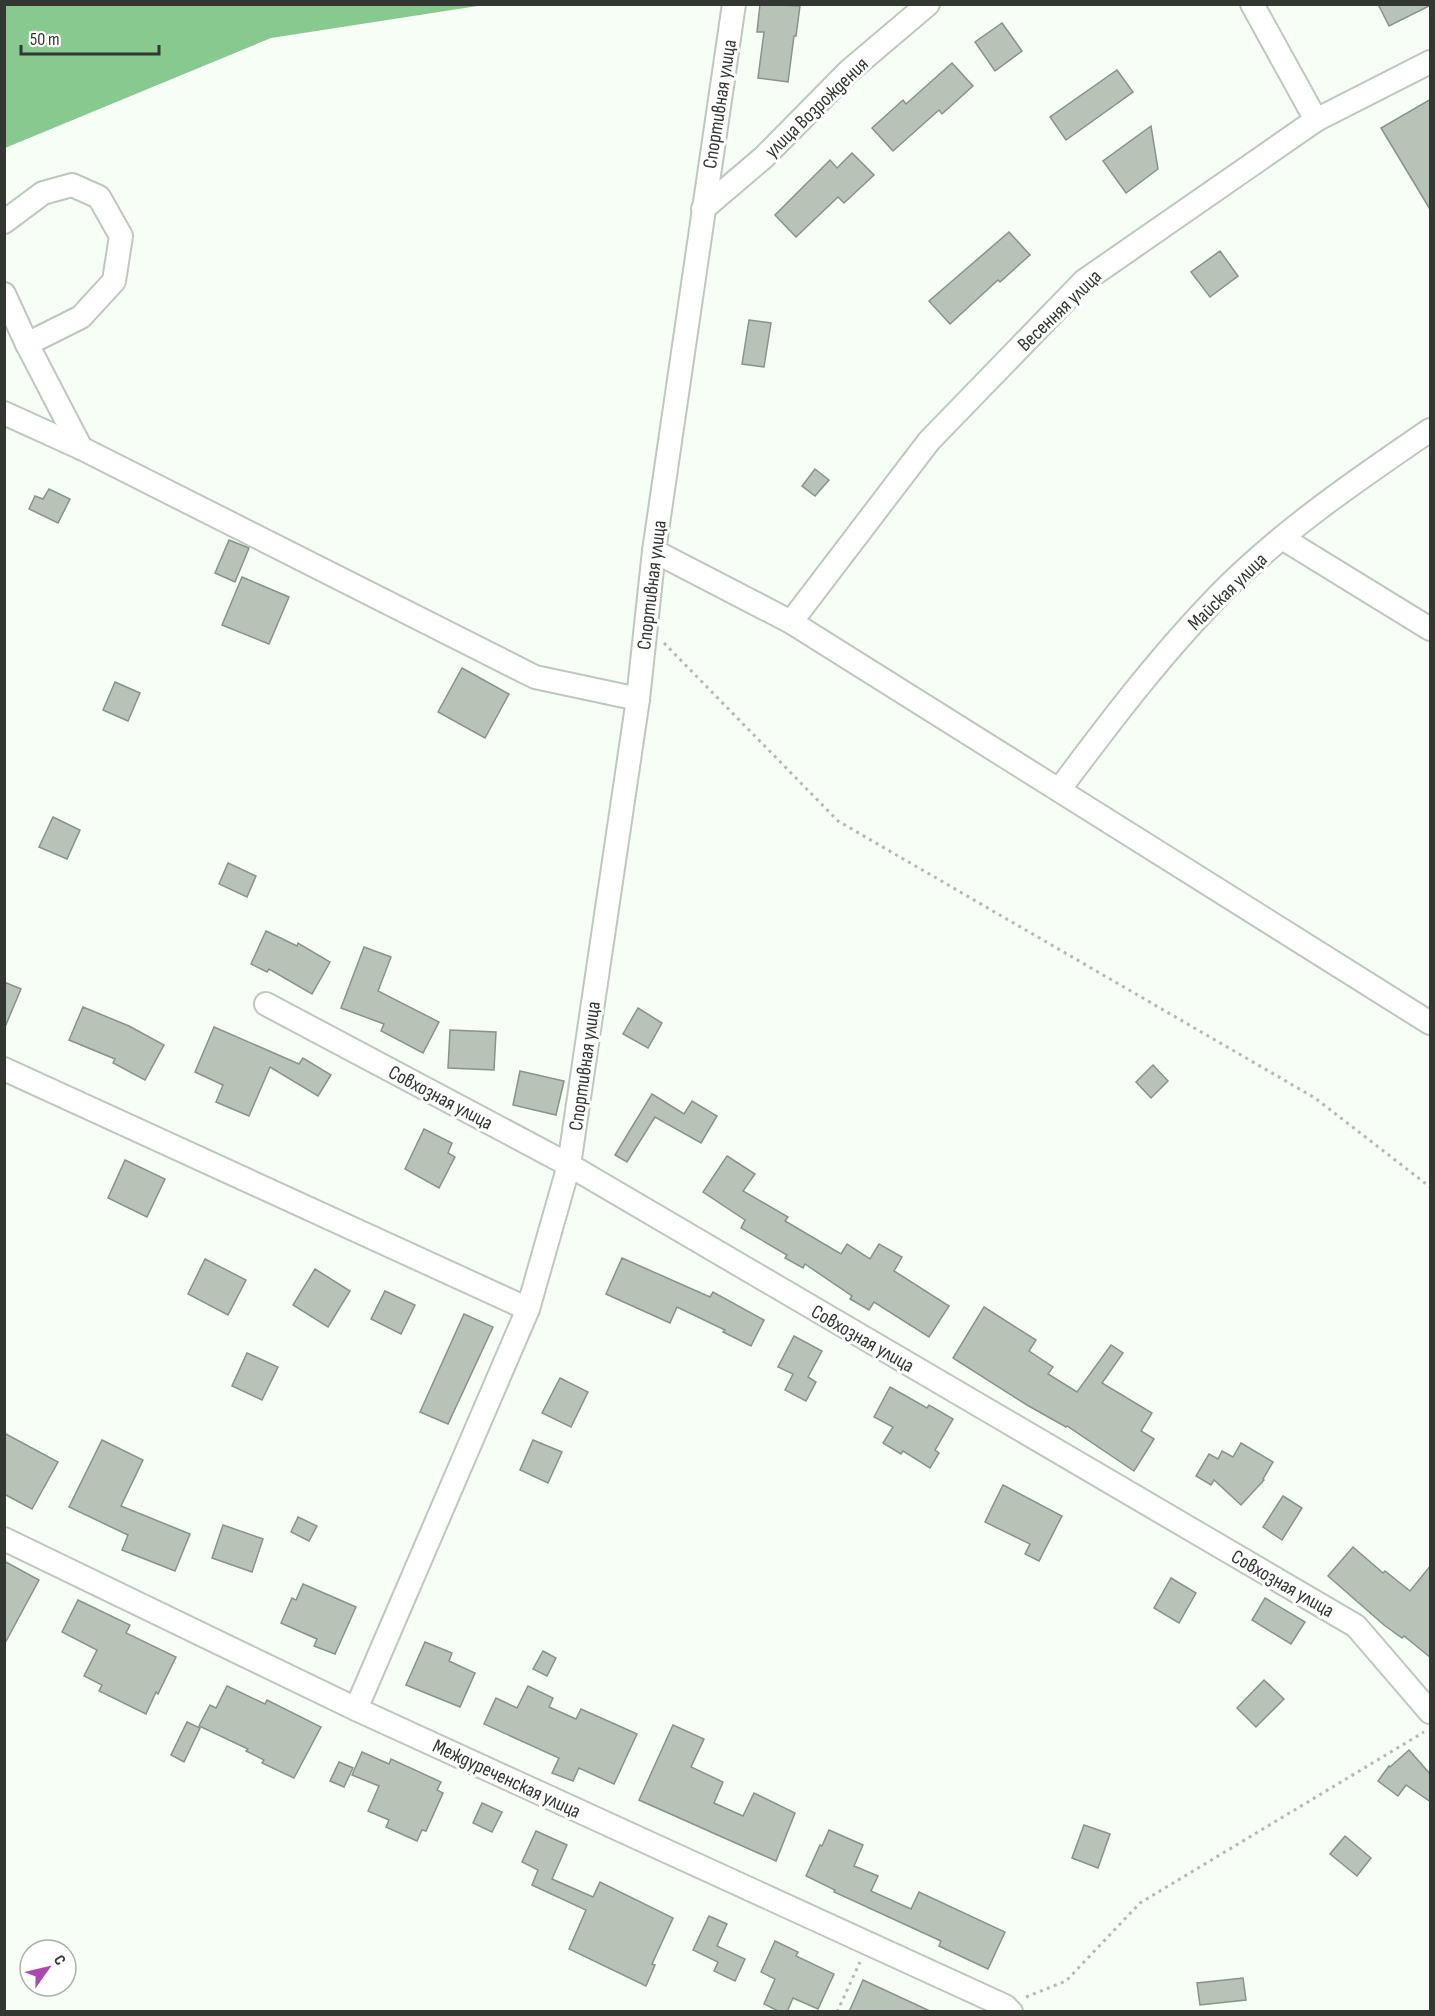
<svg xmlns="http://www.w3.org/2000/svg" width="1435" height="2016" viewBox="0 0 1435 2016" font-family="'Sofia Sans Condensed',sans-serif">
<rect width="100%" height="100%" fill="#f6fef6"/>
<!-- forest -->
<polygon fill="#88c98f" points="5,4 484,4 484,5 271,38 5,148"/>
<!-- building -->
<g fill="#b6c3b6" stroke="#889488" stroke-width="1.5">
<polygon points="760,4 800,6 796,36 794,36 788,82 758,78 764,32 757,32"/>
<polygon points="1378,4 1431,4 1431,5 1389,26"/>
<polygon points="1002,23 1022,51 995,71 975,42"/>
<polygon points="952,63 973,86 942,114 939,110 893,151 872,128 903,100 906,104"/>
<polygon points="1117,70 1133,92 1066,140 1050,117"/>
<polygon points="1431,99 1431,211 1381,128"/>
<polygon points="1151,126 1158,169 1126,193 1103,161"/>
<polygon points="852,153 874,175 844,203 838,197 796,237 775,215 830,160 837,168"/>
<polygon points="1009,232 1030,255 1000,282 998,280 950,324 929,301"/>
<polygon points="1220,251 1238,276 1210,297 1191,272"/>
<polygon points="749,320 771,323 764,367 742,364"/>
<polygon points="815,469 829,480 815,496 802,486"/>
<polygon points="49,489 70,499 58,523 29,509 35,496 43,499"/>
<polygon points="229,540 249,548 235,582 215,573"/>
<polygon points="242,577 289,597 269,644 222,625"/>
<polygon points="462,668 509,694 485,738 438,712"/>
<polygon points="115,682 140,693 128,721 103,710"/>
<polygon points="53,817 80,830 67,859 39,847"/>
<polygon points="228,863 256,876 247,897 219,884"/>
<polygon points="266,931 297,946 298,943 330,962 312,994 269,969 267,972 251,964"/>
<polygon points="364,947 391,957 378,991 439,1022 423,1053 381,1031 384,1024 341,1008"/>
<polygon points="4,982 21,989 5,1027 4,1027"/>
<polygon points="83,1007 129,1026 164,1045 145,1080 113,1063 115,1059 69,1040"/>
<polygon points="638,1008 662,1023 648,1048 623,1034"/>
<polygon points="214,1027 299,1064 303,1058 331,1075 318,1096 270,1067 249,1116 216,1102 223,1085 195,1072"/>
<polygon points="450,1030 496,1032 494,1070 448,1068"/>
<polygon points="1153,1065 1168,1081 1151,1098 1136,1082"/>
<polygon points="520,1071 564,1081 556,1115 513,1105"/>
<polygon points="652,1094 684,1114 692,1101 717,1116 701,1143 655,1117 627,1162 615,1155"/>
<polygon points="424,1129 452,1143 448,1153 455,1157 439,1188 405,1169"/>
<polygon points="727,1156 755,1174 743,1191 788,1217 785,1221 841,1254 847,1244 870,1259 879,1244 902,1257 894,1271 949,1306 929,1337 874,1302 869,1310 850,1299 852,1296 805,1264 803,1268 785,1258 787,1255 741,1228 745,1220 703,1192"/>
<polygon points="125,1160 165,1179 147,1217 108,1198"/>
<polygon points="622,1258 710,1297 713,1292 764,1320 751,1346 723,1332 725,1330 677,1307 670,1323 606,1294"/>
<polygon points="205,1259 246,1280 228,1315 188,1294"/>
<polygon points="315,1269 350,1291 328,1327 293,1305"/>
<polygon points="385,1291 415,1305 401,1334 371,1319"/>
<polygon points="984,1307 1036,1340 1029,1351 1053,1367 1048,1374 1077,1392 1111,1345 1123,1353 1102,1383 1152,1413 1141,1431 1154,1439 1134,1471 1067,1426 1066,1427 1027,1405 953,1358"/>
<polygon points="464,1314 493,1327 448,1424 420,1412"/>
<polygon points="794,1336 822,1351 808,1377 816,1382 806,1401 785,1390 793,1374 778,1367"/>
<polygon points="247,1353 278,1367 262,1400 232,1386"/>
<polygon points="560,1378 588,1392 571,1427 542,1413"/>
<polygon points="890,1387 927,1408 929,1405 953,1419 935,1450 939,1453 930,1468 903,1451 901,1454 883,1443 893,1427 874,1417"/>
<polygon points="4,1433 58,1462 32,1509 4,1494"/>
<polygon points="102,1440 143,1460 121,1506 190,1534 175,1571 122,1550 128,1535 69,1507"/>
<polygon points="533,1440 562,1452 548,1483 520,1470"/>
<polygon points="1241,1443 1273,1462 1263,1479 1264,1480 1241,1505 1214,1480 1211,1485 1196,1476 1209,1454 1218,1459 1222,1451 1233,1457"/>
<polygon points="1003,1485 1062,1516 1039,1561 1025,1554 1030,1544 985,1522"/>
<polygon points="1283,1496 1302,1508 1282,1540 1263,1527"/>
<polygon points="298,1517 317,1526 309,1541 291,1532"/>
<polygon points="223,1525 263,1539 252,1572 212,1558"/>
<polygon points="1353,1547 1383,1573 1385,1571 1410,1591 1431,1565 1431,1658 1404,1636 1402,1638 1384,1625 1328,1576"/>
<polygon points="4,1561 39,1580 4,1645"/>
<polygon points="1171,1578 1196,1593 1179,1623 1154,1608"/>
<polygon points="303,1584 356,1607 335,1654 314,1646 317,1639 281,1623 292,1598 296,1600"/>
<polygon points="1265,1598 1305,1622 1291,1644 1252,1620"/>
<polygon points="78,1600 130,1625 126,1633 176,1657 158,1694 156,1692 146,1714 99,1691 102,1685 84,1676 97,1650 62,1632"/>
<polygon points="425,1642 452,1653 449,1661 475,1673 460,1707 406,1685"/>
<polygon points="543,1651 556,1658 547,1676 533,1669"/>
<polygon points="1264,1680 1284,1699 1256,1727 1237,1708"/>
<polygon points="227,1686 265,1704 267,1700 321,1727 294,1778 262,1763 264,1760 246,1751 248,1749 199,1726 210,1705 216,1708"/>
<polygon points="528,1686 553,1698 549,1707 576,1719 581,1709 637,1734 614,1784 579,1768 573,1781 552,1773 559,1758 484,1724 496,1698 517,1708"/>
<polygon points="187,1722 200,1728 184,1762 171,1755"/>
<polygon points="673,1725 704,1739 691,1767 723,1782 714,1803 743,1816 754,1793 795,1813 776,1861 639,1800"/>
<polygon points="1409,1750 1431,1775 1431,1802 1406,1785 1398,1796 1378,1781 1389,1766 1390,1767"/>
<polygon points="362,1752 389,1764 391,1759 441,1782 437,1790 443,1793 426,1831 422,1830 417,1841 386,1827 389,1820 368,1811 379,1786 352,1775"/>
<polygon points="339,1762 353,1768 344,1787 330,1781"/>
<polygon points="482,1803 502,1812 492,1832 473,1823"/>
<polygon points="1084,1825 1110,1834 1098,1868 1072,1858"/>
<polygon points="829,1830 863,1845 854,1866 878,1876 871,1891 911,1909 919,1892 1005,1932 988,1969 939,1946 941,1941 834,1892 835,1890 806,1876 820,1845 822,1846"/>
<polygon points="536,1831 567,1845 552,1879 593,1897 600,1882 673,1918 652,1964 655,1965 646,1986 569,1949 586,1910 532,1885 538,1870 522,1862"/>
<polygon points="1345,1836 1371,1858 1357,1876 1330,1854"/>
<polygon points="709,1916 727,1924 717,1946 745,1959 735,1981 714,1971 718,1962 693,1950"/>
<polygon points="775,1941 798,1952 796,1956 834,1974 818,2009 793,1998 787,2012 780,2012 764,2004 775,1979 761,1972"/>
<polygon points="1243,1978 1246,2000 1200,2005 1197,1983"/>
<polygon points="863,1980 932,2012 849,2012"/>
</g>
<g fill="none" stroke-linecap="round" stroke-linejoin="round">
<defs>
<g id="minor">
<polyline points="1252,4 1316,120"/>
<polyline points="703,209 764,157 849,71 928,4"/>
<polyline points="4,222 43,193 72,185 99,197 121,236 114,281 81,317 27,344"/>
<polyline points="4,294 27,344 81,448"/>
<polyline points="4,413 81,448 535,677 638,699"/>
<polyline points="1282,538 1430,629"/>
<polyline points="654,551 791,622 1430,1023"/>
<polyline points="791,622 929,441 1084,281 1316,120 1430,62"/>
<path d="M1059,790c53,-71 106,-141 169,-204 61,-60 132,-108 202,-156"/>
<polyline points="266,1004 569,1165 1356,1626 1430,1712"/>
<polyline points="4,1069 528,1309"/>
<polyline points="4,1539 356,1709 1005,2006 1011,2012"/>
<polyline points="356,1709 528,1309 569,1165 638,699 654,551 734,4"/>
</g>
</defs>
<!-- minor casing -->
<use href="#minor" stroke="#bcc9bc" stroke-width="26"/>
<!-- path -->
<g stroke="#b4bbb4" stroke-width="3" stroke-dasharray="3 4.5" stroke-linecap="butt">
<polyline points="664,643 838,821 1315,1098 1430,1187"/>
<polyline points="1026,1997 1066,1981 1140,1903 1424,1732"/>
<polyline points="837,2012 860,1962"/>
</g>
<!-- minor -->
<use href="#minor" stroke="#fff" stroke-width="22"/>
</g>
<g text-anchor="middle" stroke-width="6" stroke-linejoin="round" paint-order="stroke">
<!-- street labels -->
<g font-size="20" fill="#323732" stroke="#fff">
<text transform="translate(719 104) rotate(-81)" y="7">Спортивная улица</text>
<text transform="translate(816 107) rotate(-44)" y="7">улица Возрождения</text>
<text transform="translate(1059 310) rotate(-44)" y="7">Весенняя улица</text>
<text transform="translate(651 585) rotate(-83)" y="7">Спортивная улица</text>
<text transform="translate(1227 591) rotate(-44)" y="7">Майская улица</text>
<text transform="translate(584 1066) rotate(-82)" y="7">Спортивная улица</text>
<text transform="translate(441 1097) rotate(28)" y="7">Совхозная улица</text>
<text transform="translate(863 1338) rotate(30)" y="7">Совхозная улица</text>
<text transform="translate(1283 1583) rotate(30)" y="7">Совхозная улица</text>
<text transform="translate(507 1778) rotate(25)" y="7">Междуреченская улица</text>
</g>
</g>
<!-- border -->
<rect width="1435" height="2016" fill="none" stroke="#323732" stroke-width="12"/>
<!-- north arrow -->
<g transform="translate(48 1968) rotate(56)"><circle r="28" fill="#ffffff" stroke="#adafad" stroke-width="1.5"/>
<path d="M0-4.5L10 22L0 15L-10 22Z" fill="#ac48ae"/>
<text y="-9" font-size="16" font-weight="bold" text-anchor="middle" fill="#323732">С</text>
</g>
<!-- scale -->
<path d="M21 45v9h138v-9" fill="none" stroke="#323732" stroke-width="3"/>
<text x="30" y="45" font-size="18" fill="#323732" stroke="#ffffff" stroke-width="4.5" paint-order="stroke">50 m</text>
</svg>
